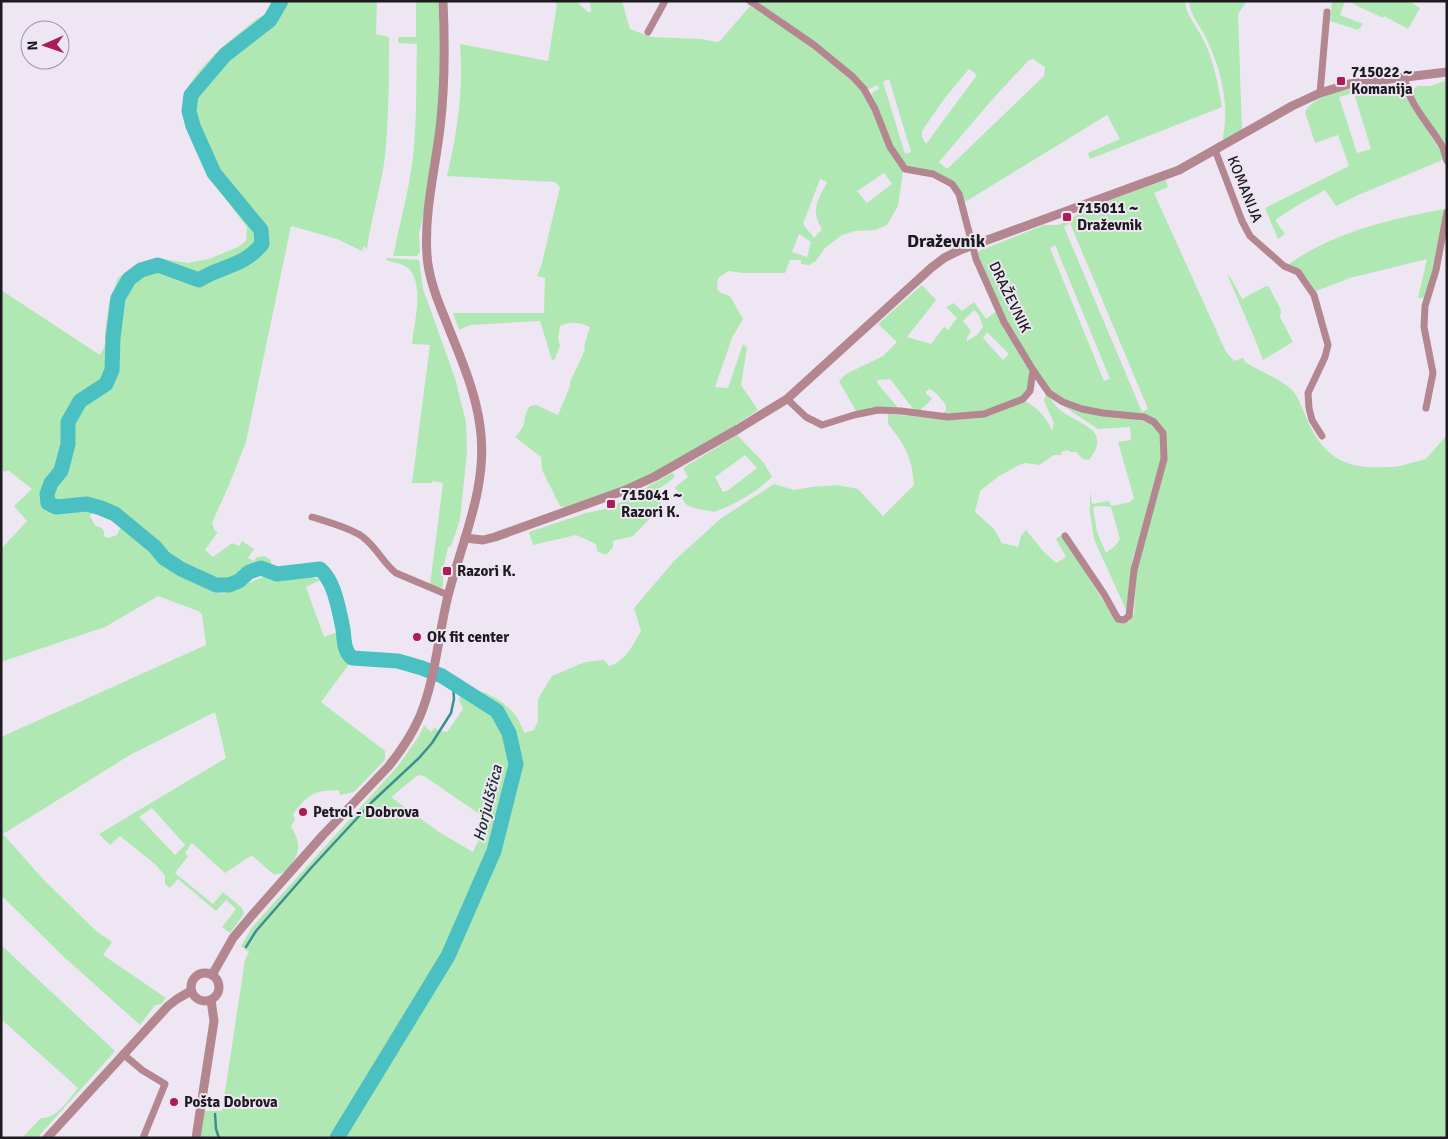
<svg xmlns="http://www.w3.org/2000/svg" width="1448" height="1139" viewBox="0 0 1448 1139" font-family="Signika,sans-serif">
<rect width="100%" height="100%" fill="#eee7f3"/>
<!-- green -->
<g fill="#afe8b3" fill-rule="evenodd">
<path d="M271,1h106l-1,33 13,3c0,40 0,80 -4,120 -4,31 -14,61 -18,92l-3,-3 -2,5 -25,-12 -46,-13 -45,216 -17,43 -17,38 3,8 3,1 -13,18 8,7 19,-14 7,3 3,-5 12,8 -6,9 6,3 3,-4 7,-1 7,4v7h-15l-9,3 -6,7 -22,5 -9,-2 -12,-12 -9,-1 -20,-9 -6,4 13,13 47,19 42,-18 7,3 36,-3 13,4 -15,7 18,50 16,-6 3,25 7,7 -29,39 64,49v9l-31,32 -14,3 -1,-5c-27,1 -29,3 -46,24l2,6 -4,6c3,6 6,11 7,17 2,13 -11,34 -25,31l-20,-18 -4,1 -24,16 -33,-30 -7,10 3,3 -13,17 38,31 10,-12 19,16 2,6 -14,19 -8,-6 14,-18 -10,-9 -10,11 -38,-32 -8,9 -5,-4v-8l-9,-11 -36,-29 -10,9 -11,-11 127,-76 -11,-46 -85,43 -127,79 39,44 54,53 16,11 -9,13 63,43 -5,6 -6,1 -15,20 -76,-68 -63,-62v-158l205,-92 -4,-31 -4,-3 -40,-15 -53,31 -104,35v-113l26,-28 -13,-15 18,-17 -24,-19 -3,2 -4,-3v-179l99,65 5,-10v-12l4,-30 9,-25 21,-15 24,-4 25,4 21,-4 29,-12 8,-6 1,-14c-25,-33 -60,-75 -63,-117 -1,-5 -2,-11 0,-15 15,-32 47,-55 74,-77 9,-4 10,-8 13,-17zM93,512h9l20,12 -5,11 -9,3 -4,-2c1,-5 -1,-8 -6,-10l-2,1 -6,-11zM152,808l33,37 -10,10 -36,-38z"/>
<path d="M416,1h22l4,59 -3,47 -14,100 -6,27 1,18 -3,4h-24c7,-33 16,-66 20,-99 4,-37 3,-75 4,-113l-19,-1v-6h18z"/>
<path d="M554,1h22l12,11h3l-1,-11h32l8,28 21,8 50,2 16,3 3,-1 30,-35 36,22 62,47 17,19 38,77 -5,35 -11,19 -12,5 -20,1 -13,4 -17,13 -9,13 -7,4 -8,-1v-4h-11l-5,13h-42l-14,-2 -11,7 -1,11 4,4 9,3 13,23 -11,19 -17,49 13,1 15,-44 4,4 -6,37 17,25 -32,21 -79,46 -77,31 -10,-2 -18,-36 -1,-13 -26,-20c14,-13 6,-19 15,-31l6,-1 22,10 12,-29v-4l15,-32 -1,-4 6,-19c-11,-5 -18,-6 -30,-1l-2,12 2,8 -5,13 -3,1 -12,-39 -70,4 -11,5 -6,-17h91l1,-35 -8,-2 4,-9 19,-80 -5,-5 -108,-6c10,-42 17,-88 13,-132l88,17 9,-57zM884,173l8,11 -25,19 -10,-12zM820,179l7,3c-9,18 -17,28 -5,47l-8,9 -11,-14zM799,234l12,8 -4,15 -15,-5z"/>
<path d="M754,1h431c1,15 12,25 18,38 11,21 15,46 19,68l-132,52 -2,-6 32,-14 -13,-24 -142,87c-9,-24 -21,-27 -45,-32 -5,-2 -11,-2 -14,-5 -15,-14 -25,-51 -34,-70l1,-3 6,-3 -2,-4 -7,4 -3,-1zM1033,59l12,8 -1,9 -97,93 -8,-7 51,-60 39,-42zM969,69l8,6 -51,69 -4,-7v-6l22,-32zM889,79l22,73 -6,2 -22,-72z"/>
<path d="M1189,1h58l-9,13 4,116 -16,9h-3v-2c7,-34 -3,-71 -18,-101 -6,-12 -15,-21 -16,-35z"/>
<polygon points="1332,1 1345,1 1340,15 1363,24 1358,30 1330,21"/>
<polygon points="1347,1 1409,1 1420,8 1408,29 1384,16 1383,18"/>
<polygon points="1447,80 1447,153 1413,95 1414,89 1417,86 1431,86"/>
<path d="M1384,84h14l9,12 38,63 -89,37 -20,10 -11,-16 -27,15 -23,15 10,14 -7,5 -13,-31 84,-42 -11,-31 -23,8 -10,-31c11,-21 58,-26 79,-28zM1354,93l17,56 -14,4 -18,-56z"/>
<path d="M1166,180l2,7 -14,6 72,159 8,9 9,-3 2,4c13,8 35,17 46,27 8,7 14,27 19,37 15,31 37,43 71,41 6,0 13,0 19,-1 9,-2 17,-5 26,-7l21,-24v703h-1247l4,-27h18l23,-151 4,-8 -8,-6 10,-17 11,-13 136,-150 21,-30 5,-11 7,7 4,-5 2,3 10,2 16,-23 -4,-9 1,-6c15,-12 45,7 55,21 4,5 7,12 9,18l10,-3 4,-9v-22l14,-23 33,-14 19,-2 5,6c16,-4 24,-21 32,-35l-7,-23 40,-47 46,-42 54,-35 20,6 17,-3 26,-2 21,4 25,27 31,-31c-2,-28 -9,-40 -26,-61v-10l64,6 25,-2 2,-4h-37l4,-4v-5l-9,-11 -7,-5 -4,2v3l6,4c-3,6 -9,8 -12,13l-6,-1 -24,-31 -13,1 1,4 21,25 -43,2 -17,-30 7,-7 37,-18 14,-14 -19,-18 44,-39 14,15 -29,37 24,7 13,-17 4,3 9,-12 -11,-11 8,-4 8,8 12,-9 12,17 11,-8 30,54 3,9 -5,27c12,6 23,18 27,30l2,-8 -10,-22 2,-8c4,5 8,11 13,16 18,16 55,19 30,51l-6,-1 -7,-7h-5l-4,-2 -6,2 1,3h-8l-15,10 -14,-2 -6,2 -20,11 -19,15 -5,21 19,17 8,14 16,4 3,-11 5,-6 17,21 13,12 10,-6 -10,-18 4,-3 3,1 53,84 8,3 6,-3 4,-8 3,-44 29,-109v-28l-9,-11 -78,-15 -20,-9 -9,-6 -11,-16 -35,-59 -26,-62 1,-3 65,-26h14l10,-4 17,-12zM1070,223l78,186 -6,3 -78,-185zM1055,245l55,134 -6,2 -54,-133zM974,310l5,5 4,12 -6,8 -10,6v-3l4,-7 -8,-10zM987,332l22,22 -6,6 -20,-22zM418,775l6,1 64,44 -15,32 -34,-20 -48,-35z"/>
<path d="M1446,209l-8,32 -10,56 -10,1 9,-39 -77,19 -34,13 -8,-12 -19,-15c45,-32 104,-46 157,-55z"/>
<path d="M387,258l32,2 4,29 32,89 11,44 1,30 -6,58 -1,10 -9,26 -3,1 -5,22v18l-4,1 -9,-3 13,-102 -10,-2 -1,2h-20l18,-138 -18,-1c2,-21 13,-60 -4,-76 -5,-4 -15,-6 -22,-8z"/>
<polygon points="1227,274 1231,278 1242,299 1266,286 1269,287 1281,310 1280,317 1293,342 1263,360 1255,339"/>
<path d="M1065,405l81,17 6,3 9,10 1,20 -17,68 -12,35 -7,52 -32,-71 -4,-26v-22l2,13 16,-3 4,5 18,-4 4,-4 -16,-56 13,-2 -1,-13 -32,2 -35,-23zM1101,506l10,1 9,32 -5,7 -9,7 -9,-21 -4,-25z"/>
<path d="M737,435l27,28 8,14c-16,15 -37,28 -58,35 -8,-3 -21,-2 -28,-8 -5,-5 -6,-13 -12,-16l14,-11 -5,-9zM745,455l12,13 -30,23 -4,1 -8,-15z"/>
<polygon points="672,473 675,475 673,479 654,492 662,506 633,536 613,541 613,547 607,554 603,554 597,551 596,544 576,535 533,545 529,532 586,513 610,508"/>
<path d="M1,945l114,106 -78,87h-15l19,-20c16,1 28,-19 37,-30l-77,-69z"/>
</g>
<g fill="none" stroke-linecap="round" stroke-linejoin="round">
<!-- stream -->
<g stroke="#3d8e91" stroke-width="2.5">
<polyline points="246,947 256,931 311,868 373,801 419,758 432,743 451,713 454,699 453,684"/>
<polyline points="215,1114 216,1129 219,1138"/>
</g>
<!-- river -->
<path stroke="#4bc0c2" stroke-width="15" d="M281,1l-11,19 -45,35 -34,40 -2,16 4,15 21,47 47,57 1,14c-20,24 -40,21 -63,36l-41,-15 -17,5 -12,9 -11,19 -5,40 -1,32 -6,14 -26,17 -12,21v22l-7,27 -10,12 -4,11 1,9 8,4 31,-3 14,4 14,6 40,33 9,11 17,11 35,16h13l10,-4 10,-9 12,-4 16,6 43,-5c14,12 18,37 22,55 3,12 0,25 10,34l46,3 24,7 20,8 55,35 12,22 7,31 -22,87 -46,105 -111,182"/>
<!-- minor -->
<g stroke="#b48690" stroke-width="7">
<polyline points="750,1 814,45 853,77 864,89 875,109 890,147 905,169 933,174 952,184 959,194 976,259 1004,322 1033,370 1049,393 1063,402 1082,409 1103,413 1144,417 1154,422 1163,433 1164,459 1134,570 1129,616 1124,620 1118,619 1104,594 1065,536"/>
<polyline points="648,32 665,1"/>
<path d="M1405,77c1,24 25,48 37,69 2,4 3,10 5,15"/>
<polyline points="1320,93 1327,12"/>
<polyline points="1215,150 1242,221 1250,236 1284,266 1298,272 1314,295 1328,345 1325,357 1308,393 1309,408 1312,420 1322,436"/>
<polyline points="787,399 806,417 822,425 854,415 878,410 901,411 948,417 984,414 1023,399 1030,391 1033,370"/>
<polyline points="1426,408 1433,373 1424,327 1425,306 1436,270 1447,212"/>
<path d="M312,517c13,4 42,12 52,21 13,10 19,25 32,35l52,22"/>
<polyline points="123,1054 142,1070 165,1084 143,1138"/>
</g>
<!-- tertiary -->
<g stroke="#b48690" stroke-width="9">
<polyline points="465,538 483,540 495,537 623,491 654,477 738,429 787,399 931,268 944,258 960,250 1179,170 1292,106 1320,93 1349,84 1447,72"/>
<circle cx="205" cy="987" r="14"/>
<path d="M212,975l21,-37 21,-25 69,-78 65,-68c13,-16 24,-32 32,-51 15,-36 18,-78 27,-116 14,-58 42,-113 33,-174 -5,-38 -22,-74 -36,-110 -8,-19 -16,-40 -17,-61 -3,-42 8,-85 13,-127 5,-42 5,-84 3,-127"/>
<polyline points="47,1138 168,1006 177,999 191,991"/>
<polyline points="196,1138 214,1021 211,1000"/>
</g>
</g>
<!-- markers -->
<g fill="#ac1c56" stroke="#eee7f3" stroke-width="2">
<rect x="1336" y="76" width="10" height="10" rx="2.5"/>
<rect x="1062" y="212" width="10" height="10" rx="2.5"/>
<rect x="606" y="499" width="10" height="10" rx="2.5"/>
<rect x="442" y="566" width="10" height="10" rx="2.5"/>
<circle cx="417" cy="637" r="5"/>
<circle cx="303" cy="812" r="5"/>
<circle cx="174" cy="1102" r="5"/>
</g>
<g text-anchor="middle" stroke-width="4" stroke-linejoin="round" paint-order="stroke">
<!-- poi labels -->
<g font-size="15" font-weight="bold" fill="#1d1b1f" stroke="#eee7f3" text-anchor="start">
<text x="1351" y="77">715022 ~<tspan x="1351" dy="17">Komanija</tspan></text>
<text x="1077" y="213">715011 ~<tspan x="1077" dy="17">Draževnik</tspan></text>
<text x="621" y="500">715041 ~<tspan x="621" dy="17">Razori K.</tspan></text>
<text x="457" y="576">Razori K.</text>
<text x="427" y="642">OK fit center</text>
<text x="313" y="817">Petrol - Dobrova</text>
<text x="184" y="1107">Pošta Dobrova</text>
</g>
<!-- street labels -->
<g font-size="15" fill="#1d1b1f" stroke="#eee7f3">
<text transform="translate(1245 189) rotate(68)" y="5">KOMANIJA</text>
<text transform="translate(1010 297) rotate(64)" y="5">DRAŽEVNIK</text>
</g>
<!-- water labels -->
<g font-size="16" font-style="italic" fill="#152f2f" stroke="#eee7f3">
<text transform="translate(487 803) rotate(-76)" y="6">Horjulščica</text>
</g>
<!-- quarter labels -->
<g font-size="18" font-weight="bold" fill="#1d1b1f" stroke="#eee7f3">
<text x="946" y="247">Draževnik</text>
</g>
</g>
<!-- border -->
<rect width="1448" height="1139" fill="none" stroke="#1d1b1f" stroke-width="5"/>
<!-- north arrow -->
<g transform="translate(45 45) rotate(268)"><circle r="24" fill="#eee7f3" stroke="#9a959e"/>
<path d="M0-4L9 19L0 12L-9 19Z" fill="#ac1c56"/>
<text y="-8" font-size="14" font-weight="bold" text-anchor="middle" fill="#1d1b1f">N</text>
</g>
</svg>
